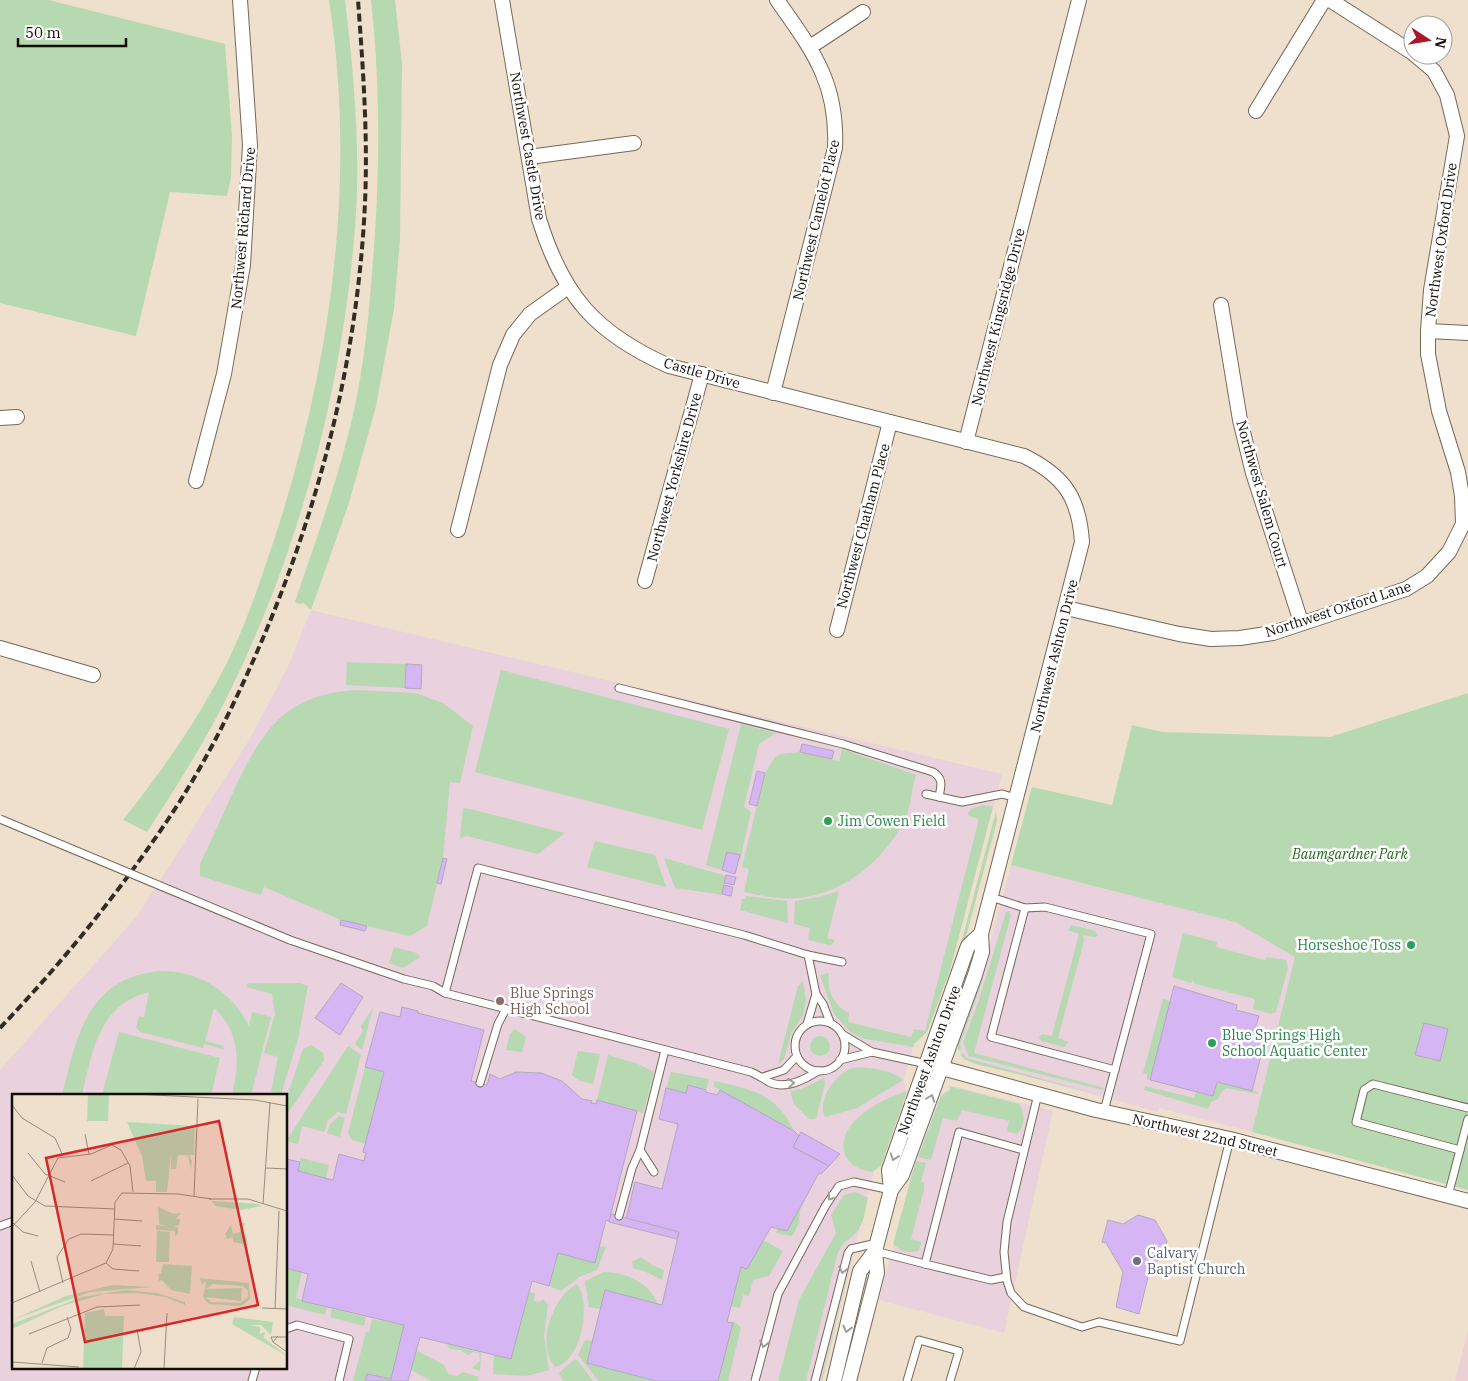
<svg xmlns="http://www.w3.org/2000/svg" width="1468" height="1381" viewBox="0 0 1468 1381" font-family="'IBM Plex Serif',serif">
<rect width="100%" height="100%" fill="#efe0cd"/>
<!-- commercial -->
<polygon fill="#ecd1d2" points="1468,1330 1468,1381 1455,1381"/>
<!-- education -->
<g fill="#e9d1dd" fill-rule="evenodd">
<path d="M311,610l691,164 -53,197 -22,61 -13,12 -10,36 3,16 -26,68 -7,7 -53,210h-821v-311l138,-155 113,-178 37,-71zM14,1095h272v272h-272z"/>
<polygon points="1011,865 1235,922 1295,957 1252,1132 1159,1108 1158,1112 963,1059 958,1049 958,1043 982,973"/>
<polygon points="957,1087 1053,1111 1004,1333 879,1300 912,1174 936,1107 942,1093"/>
</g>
<!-- green -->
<g fill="#b6d9b1">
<polygon points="0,0 48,0 225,44 232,136 231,177 227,196 170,192 136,336 0,303"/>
<path d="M329,0h16c9,75 16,152 10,228 -13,163 -56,325 -129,471 -23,46 -51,90 -79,133l-24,-12c34,-43 65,-86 91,-133 27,-47 44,-99 61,-150 56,-172 82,-357 54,-537z"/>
<path d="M371,0h24l7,63 -2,176 -6,70 -18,97 -27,97 -38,107 -7,-7 -5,1 -4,-2c23,-68 48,-136 62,-206 8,-41 12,-83 15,-124 8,-90 9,-182 -1,-272z"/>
<polygon points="347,662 406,664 405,688 346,685"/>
<polygon points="501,670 729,729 702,830 475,772"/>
<path d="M357,690l58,3 28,10 30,23 -13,57 -10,-1 -7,76 -16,68 -17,10 -69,-16 -77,-33 -3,8 -61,-19v-12c12,-25 23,-50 35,-76 28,-59 51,-94 122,-98z"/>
<polygon points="1468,693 1468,1190 1252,1132 1295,957 1235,922 1011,865 1032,787 1112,805 1132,725 1162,732 1330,737"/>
<polygon points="741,724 776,733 759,744 744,807 751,812 738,869 740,856 727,852 722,870 706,865"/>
<path d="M842,749l74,26c-5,14 -4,30 -11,44 -23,47 -73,84 -127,79 -10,-1 -23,-4 -34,-6l5,-23 -7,-2 23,-94 10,-16 6,-3 19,-2 39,9z"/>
<path d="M983,805l10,2 -43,163 -23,62 -13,12v3l-49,-8 -15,-7 -16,-18 -14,-39 9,-2c-2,18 4,32 20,40l-1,9 63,15 3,-8 11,2 54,-212 -10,-3 -1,-3 3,-4z"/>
<polygon points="463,808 470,809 565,833 538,854 467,836 460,838"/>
<polygon points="996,811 997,821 962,952 959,951"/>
<polygon points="595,841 655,855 666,887 587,867"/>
<polygon points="664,858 726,876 722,894 731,896 675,888"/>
<polygon points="839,891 827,938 835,940 833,943 830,945 808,940 810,928 794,924 795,901 819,897"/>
<polygon points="746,896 787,901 788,923 740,910 742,899 745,899"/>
<polygon points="1009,911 1011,915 974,1053 1104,1088 1102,1090 969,1056 963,1043 978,1003 1006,912"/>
<polygon points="1072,925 1095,931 1098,935 1095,937 1083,935 1084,941 1058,1038 1068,1042 1065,1047 1041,1041 1039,1037 1042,1034 1052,1036 1079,934 1068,930"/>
<polygon points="1183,933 1217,942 1216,947 1265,960 1267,957 1286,960 1288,968 1276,1012 1271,1014 1253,1009 1255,999 1195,984 1193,980 1191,983 1172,977"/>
<polygon points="394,947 417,953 420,957 403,968 389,963"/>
<path d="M161,971c39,0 71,21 88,55l3,-14 19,5 -20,78h-19c8,-32 8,-64 -18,-87l-9,33 19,5 -1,3 -19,-5 -1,4 -63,-16 -4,-4 3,-12 5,1 5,-25c-50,12 -57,60 -67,103h-20c15,-60 26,-118 99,-124z"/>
<polygon points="980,979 983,979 960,1044 962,1049 958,1050 958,1038"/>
<polygon points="803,981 806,1000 803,1015 791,1034 784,1059 778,1064 798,986"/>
<polygon points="248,983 300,983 308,986 298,1039 281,1094 271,1092 278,1057 264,1053 275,1014 272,994 247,987"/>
<polygon points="1163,999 1170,1001 1150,1080 1147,1079 1147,1074 1143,1073"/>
<polygon points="373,1008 362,1050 355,1044 363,1031 361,1026"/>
<polygon points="515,1029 526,1037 522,1052 506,1050 510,1034"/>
<polygon points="119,1032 220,1058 211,1095 102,1095"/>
<circle cx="820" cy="1046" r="10"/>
<polygon points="311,1045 323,1053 324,1060 286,1116 286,1099 303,1049"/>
<polygon points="348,1046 361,1055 346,1114 338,1112 327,1121 325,1132 302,1126 298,1144 286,1141"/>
<polygon points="578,1051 600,1054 593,1084 578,1080 572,1075"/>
<polygon points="964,1053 966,1058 1098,1094 976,1064 966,1060 960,1055"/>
<polygon points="608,1055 638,1064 654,1072 643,1113 597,1100"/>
<polygon points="365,1067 384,1072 365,1144 352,1140 348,1133"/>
<path d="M852,1068c14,-2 41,2 51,12l-46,28 -32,9c-9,-17 11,-43 27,-49z"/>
<polygon points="671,1072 709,1079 706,1090 688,1085 686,1093 666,1088"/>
<polygon points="824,1078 825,1083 817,1116 815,1119 809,1119 794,1104 790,1091 801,1089"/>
<path d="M715,1081c37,9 61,12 79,50l-81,-45z"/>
<polygon points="1217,1082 1258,1092 1257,1094 1226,1088 1221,1093 1218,1099 1211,1102 1208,1109 1144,1090 1145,1086 1194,1098 1196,1092 1213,1096"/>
<path d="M949,1086l70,18c7,8 6,24 -3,30l-9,-3 2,-10 -47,-11 -5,11 -14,-3 -12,42 -13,-3 23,-61 9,-6z"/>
<path d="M907,1091l-26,75 -9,6c-11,-2 -21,-6 -26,-15 -14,-33 35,-58 61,-66z"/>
<polygon points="339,1116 345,1118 340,1137 327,1133 330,1124"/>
<polygon points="301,1158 329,1165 326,1178 298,1171"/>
<path d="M916,1161l10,2 -5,19 3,1v7l-13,49 10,3v2l-2,6c-8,5 -19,1 -26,-6z"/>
<polygon points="819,1173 800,1210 799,1223 792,1236 776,1233 777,1228 787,1231"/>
<path d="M855,1192l13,6c-2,8 -3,19 -7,27 -5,11 -18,16 -23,27l-32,129h-28l21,-81 37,-67 -5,-18 13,-20z"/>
<polygon points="763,1240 783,1251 769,1276 753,1280 749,1296 743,1295 740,1308 731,1306 741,1267 747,1269"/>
<polygon points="599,1246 606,1247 597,1270 579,1277 561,1291 549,1286 558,1253 595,1263"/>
<polygon points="641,1257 652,1265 664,1270 662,1280 646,1272 633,1268 632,1262"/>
<polygon points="852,1260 822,1381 821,1381 849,1271"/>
<polygon points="286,1268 302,1272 296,1298 327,1307 325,1315 286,1305"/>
<path d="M604,1272c22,0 46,11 54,32l-53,-14 -5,19 -11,-2 -4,-26z"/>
<path d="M577,1284c15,20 4,78 -22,83 -20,-22 -2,-71 22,-83z"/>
<polygon points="529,1292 535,1293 534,1301 539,1302 543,1299 548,1305 544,1337 549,1370 526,1376 493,1374 494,1355 511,1359"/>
<polygon points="332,1309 366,1317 364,1326 330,1317"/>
<polygon points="372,1319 404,1325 391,1379 368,1374 365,1381 353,1381 366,1332 369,1332"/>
<polygon points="733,1321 741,1327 728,1381 718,1381"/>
<polygon points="585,1340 592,1341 587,1363 656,1381 599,1381 578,1355"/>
<polygon points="447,1344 481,1353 480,1371 472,1368 480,1361 479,1353 473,1352 468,1355 461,1350 450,1349"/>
<polygon points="416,1350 444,1365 448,1374 457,1376 463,1372 479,1377 478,1381 431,1381 411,1370"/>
<polygon points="575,1359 577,1360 593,1381 563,1381 559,1373"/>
</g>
<!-- building -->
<g fill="#d6b5f4" stroke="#b3a9bd">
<polygon points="406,664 422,665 421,689 405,688"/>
<polygon points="802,744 834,751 832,759 800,752"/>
<polygon points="757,771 765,773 757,806 749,804"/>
<polygon points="727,852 740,855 735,874 722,870"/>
<polygon points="443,858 447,859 441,884 437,883"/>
<polygon points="726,875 736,877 734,885 724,883"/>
<polygon points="724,885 733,887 731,896 722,894"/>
<polygon points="341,920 367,926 365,931 340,925"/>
<polygon points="341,983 363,997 340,1035 315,1018"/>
<polygon points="1174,986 1237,1005 1236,1010 1259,1016 1255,1029 1267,1032 1252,1091 1217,1082 1213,1096 1150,1080"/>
<polygon points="402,1007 418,1011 418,1013 484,1030 471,1081 487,1085 490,1074 500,1079 516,1072 541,1073 562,1081 582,1099 592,1101 591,1103 596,1104 597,1100 637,1111 609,1221 606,1220 595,1263 558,1253 549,1286 532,1281 511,1359 420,1337 408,1381 365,1381 367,1374 391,1379 404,1325 302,1301 308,1274 286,1268 286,1159 300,1162 298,1171 333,1180 339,1154 364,1161 366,1153 363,1152 384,1072 365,1067 380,1012 400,1017"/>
<polygon points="1424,1023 1448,1029 1440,1061 1415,1055"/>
<polygon points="688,1085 706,1090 706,1092 717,1095 720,1090 794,1131 799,1136 793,1147 829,1166 821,1174 819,1173 787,1231 771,1227 747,1269 741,1267 727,1322 733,1323 718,1381 656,1381 587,1363 605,1290 662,1305 679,1232 626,1219 635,1182 662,1189 678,1124 659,1119 666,1088 686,1093"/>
<polygon points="801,1132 840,1154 829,1166 793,1147"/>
<polygon points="611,1214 679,1232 677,1239 609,1222"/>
<polygon points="1138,1215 1155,1220 1167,1241 1163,1257 1151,1265 1139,1314 1116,1307 1123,1272 1106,1243 1102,1242 1108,1220 1123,1224"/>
</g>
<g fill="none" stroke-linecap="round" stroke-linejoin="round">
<defs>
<g id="service">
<path d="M619,688l224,56 90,28c11,7 8,14 6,25"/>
<polyline points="926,794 962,802 1002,794 1016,798"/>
<polyline points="991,897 1025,908 1045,907 1151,934 1104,1111"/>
<polyline points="1025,908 991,1037 1115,1070"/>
<path d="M290,940l114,39 29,7 12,7 306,79c7,3 11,6 18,10 16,8 35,-2 49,-11"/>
<polyline points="808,955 842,962"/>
<polyline points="445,993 478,868 744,935 808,955 816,994 807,1024"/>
<polyline points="816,994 823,1004 830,1022"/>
<circle cx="820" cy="1046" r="25"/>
<polyline points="842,1034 872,1052 927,1064"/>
<polyline points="840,1060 872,1052"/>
<polyline points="763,1077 784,1070 797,1056"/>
<polyline points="480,1083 498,1024 506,1009"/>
<polyline points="1038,1094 1007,1222 1004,1252 1007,1281 1011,1293 1024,1307 1082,1327 1099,1322 1180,1341 1230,1139"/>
<polyline points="640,1150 654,1172"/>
<polyline points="1460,1150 1356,1122 1364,1090 1373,1084 1468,1108"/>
<polyline points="1448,1196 1468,1119"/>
<polyline points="619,1216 632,1168 640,1150 665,1050"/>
<polyline points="0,1226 14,1221"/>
<polyline points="875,1251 925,1264"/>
<polyline points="1006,1277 991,1280 925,1264 959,1132 1023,1150"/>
<polyline points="286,1329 297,1325 349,1339 339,1381"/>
<polyline points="252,1381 256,1367"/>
<polyline points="755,1381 778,1294 826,1205 839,1186 854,1182 891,1190"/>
<polyline points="815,1381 848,1253 851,1249 877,1243"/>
<polyline points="907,1381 919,1340 959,1351 950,1381"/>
</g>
<g id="minor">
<path d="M502,0l37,219c24,77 56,114 130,147l355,90c40,20 55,41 58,86l-101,392 1,18 -7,23 -66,181 -7,19 -11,15"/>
<polyline points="1330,0 1413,53"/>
<polyline points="810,47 863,12"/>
<polyline points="1256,111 1324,0"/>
<polyline points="529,157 634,143"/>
<polyline points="1221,305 1240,420 1253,473 1301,622"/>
<polyline points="1428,331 1468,333"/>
<path d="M773,393l62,-245c3,-65 -22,-97 -58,-148"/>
<polyline points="0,418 17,417"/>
<polyline points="966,442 1079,0"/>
<polyline points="196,481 224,374 243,265 250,145 240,0"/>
<polyline points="458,530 500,365 513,335 530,314 568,287"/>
<polyline points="645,581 702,374"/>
<polyline points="1066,608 1179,634 1211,639 1240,638 1273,633 1406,589 1427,576 1449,552 1463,524 1462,496 1458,472 1439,411 1428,354 1428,331 1431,290 1457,136 1447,95 1434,71 1415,55"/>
<polyline points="837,630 890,422"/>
<polyline points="0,648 93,675"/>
<polyline points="942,1068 1096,1110 1230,1139 1468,1201"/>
<polyline points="834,1381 860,1271 875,1251"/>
<polyline points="849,1381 877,1273 875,1251 891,1190 889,1170 968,946 981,934"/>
</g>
</defs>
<!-- service casing -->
<use href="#service" stroke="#756857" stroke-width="9"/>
<!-- minor casing -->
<use href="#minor" stroke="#756857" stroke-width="16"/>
<!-- service -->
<use href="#service" stroke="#fff" stroke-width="7"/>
<!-- minor -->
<use href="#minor" stroke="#fff" stroke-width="14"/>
<!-- rail -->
<path stroke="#332c24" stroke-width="4" stroke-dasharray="8 4" stroke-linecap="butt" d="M0,1028c61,-64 117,-133 167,-207 40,-59 71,-124 99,-190 57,-137 92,-279 99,-428 3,-68 -2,-135 -7,-203"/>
<defs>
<polyline id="service-bridge" points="0,819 290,940"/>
</defs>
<!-- service-bridge casing -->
<use href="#service-bridge" stroke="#756857" stroke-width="9" stroke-linecap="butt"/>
<!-- service-bridge -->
<use href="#service-bridge" stroke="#fff" stroke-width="7"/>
</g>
<!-- one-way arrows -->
<defs><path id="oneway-chevron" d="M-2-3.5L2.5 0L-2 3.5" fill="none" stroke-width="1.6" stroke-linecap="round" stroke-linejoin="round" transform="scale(1.25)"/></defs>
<g stroke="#a09e9c">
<use href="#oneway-chevron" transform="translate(791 1083) rotate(-6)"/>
<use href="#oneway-chevron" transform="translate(931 1098) rotate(-69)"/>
<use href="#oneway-chevron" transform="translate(894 1157) rotate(109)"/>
<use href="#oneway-chevron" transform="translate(831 1197) rotate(125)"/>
<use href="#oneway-chevron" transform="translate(843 1270) rotate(104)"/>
<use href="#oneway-chevron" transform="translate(847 1329) rotate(104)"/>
<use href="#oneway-chevron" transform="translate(764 1344) rotate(104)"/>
</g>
<!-- markers -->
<g fill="#2e9e5b" stroke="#fff" stroke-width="2">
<circle cx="828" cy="821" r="5"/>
<circle cx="1411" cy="945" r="5"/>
<circle cx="1212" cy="1043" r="5"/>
</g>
<circle fill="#8d6e63" stroke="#fff" stroke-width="2" cx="500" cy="1001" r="5"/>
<circle fill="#6b7280" stroke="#fff" stroke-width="2" cx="1137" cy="1261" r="5"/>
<g text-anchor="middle" stroke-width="5" stroke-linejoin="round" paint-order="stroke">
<!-- street labels -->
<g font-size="14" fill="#120d07" stroke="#fff">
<text transform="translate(528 146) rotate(80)" y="5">Northwest Castle Drive</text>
<text transform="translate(816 220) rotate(-77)" y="5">Northwest Camelot Place</text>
<text transform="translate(243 228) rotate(-85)" y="5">Northwest Richard Drive</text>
<text transform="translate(1441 240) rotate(-82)" y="5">Northwest Oxford Drive</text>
<text transform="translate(998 317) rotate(-76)" y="5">Northwest Kingsridge Drive</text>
<text transform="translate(702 373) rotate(16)" y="5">Castle Drive</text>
<text transform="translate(674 477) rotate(-75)" y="5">Northwest Yorkshire Drive</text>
<text transform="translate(1262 494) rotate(74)" y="5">Northwest Salem Court</text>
<text transform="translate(863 526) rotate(-75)" y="5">Northwest Chatham Place</text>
<text transform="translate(1338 609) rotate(-18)" y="5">Northwest Oxford Lane</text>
<text transform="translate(1054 656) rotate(-76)" y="5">Northwest Ashton Drive</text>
<text transform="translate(929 1060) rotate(-70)" y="5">Northwest Ashton Drive</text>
<text transform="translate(1205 1135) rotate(13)" y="5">Northwest 22nd Street</text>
</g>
<!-- leisure labels -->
<g font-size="14" fill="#27864d" stroke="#fff" text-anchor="start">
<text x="838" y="826">Jim Cowen Field</text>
<text x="1401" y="950" text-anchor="end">Horseshoe Toss</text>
<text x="1222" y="1040">Blue Springs High<tspan x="1222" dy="16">School Aquatic Center</tspan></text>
</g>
<!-- park labels -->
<g font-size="14" font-style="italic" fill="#276820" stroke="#fff">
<text x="1350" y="859">Baumgardner Park</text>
</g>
<!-- education labels -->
<g font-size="14" fill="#785e54" stroke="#fff" text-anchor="start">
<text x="510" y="998">Blue Springs<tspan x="510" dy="16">High School</tspan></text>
</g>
<!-- worship labels -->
<g font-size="14" fill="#5b616d" stroke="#fff" text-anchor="start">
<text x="1147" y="1258">Calvary<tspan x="1147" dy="16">Baptist Church</tspan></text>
</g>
</g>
<!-- overview -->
<g transform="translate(12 1094)">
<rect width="275" height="275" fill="#efe0cd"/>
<path d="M76,0l21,1 -1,26h-21zM115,28l68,4 -1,29h-5l3,6 -1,9 -3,-15h-10l-2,14h-5v-15l-4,38h-11v-11h-10l-4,-25zM200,107l47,3 2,2 -19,4 -27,-4zM146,113l16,7 7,-1 -5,6h4l-1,6 -6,2h5v7l-3,2v-5l-19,-1v-5l11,1 -8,-2zM229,129h4l-3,14 4,-3 2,11 -15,-3v-5l-6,2 -2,-5 6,-9 2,9 7,-2zM145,137l13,1 -1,30h-13zM151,170l29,2 -2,28 -19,-4 -9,-10 -3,1 -1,-7 3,-1zM188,184l49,5 1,16 -9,7 -32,-2 -6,-7 3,-13 -1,-3 -3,4zM201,190l30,2 5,4v7l-8,6 -29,-1 -5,-5 35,4 1,-13 -36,1zM101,191l40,2 -63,5 -78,28 54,-24zM115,196l30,3 28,9v3l-20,-8 -27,-4 -34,1 -42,12 -50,23v-5l70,-27zM92,215l1,7h19l-2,53h-39l2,-56zM222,223l39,5 -2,13 -10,-10h-12l11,2v7l5,-2 -1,6 23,18 -55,-32z" fill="#b6d9b1" fill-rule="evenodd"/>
<path fill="none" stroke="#978c7e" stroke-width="1" d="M121,0l122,6 32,6M0,11l10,13 33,20 8,18M73,40l4,20M100,51l9,5 9,16 3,26M16,59l17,21 20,8M254,74l21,1M0,81l16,21 17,10 70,3M79,87l37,-18M182,102l4,-97M197,105h39l39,12M251,110l7,-102M102,125l28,2M0,128l11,10 15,4M0,133l23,-25 23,-44 33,-4 21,-9M101,150l28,2M19,167l9,31M94,169l7,6 26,2M51,189l-6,-26 12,-18 12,-5 33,1M0,209l94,-40 7,-14 2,-47 7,-9 56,1 33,5M250,214l25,1M263,215l4,-98M17,240l68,-27 43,-2M266,242l-5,6 14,10M261,248l-2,-5h16M0,268l67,5M30,269l5,-15 21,-10 3,-9 -4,-12M122,275l7,-17 -4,-23M152,275l3,-56"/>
<path fill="#d62828" fill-opacity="0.15" stroke="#d62828" stroke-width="2.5" d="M207,27l39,184 -173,37 -39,-184z"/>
<rect width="275" height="275" fill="none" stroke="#120d07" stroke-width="2.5"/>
</g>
<!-- north arrow -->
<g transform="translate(1428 40) rotate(102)"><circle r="24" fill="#ffffff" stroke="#a09e9c"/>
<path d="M0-4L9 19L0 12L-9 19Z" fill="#aa1528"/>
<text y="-8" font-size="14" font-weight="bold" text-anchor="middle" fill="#120d07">N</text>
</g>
<!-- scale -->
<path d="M18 38v8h108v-8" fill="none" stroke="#120d07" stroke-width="2.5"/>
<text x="25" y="38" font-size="15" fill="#120d07" stroke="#ffffff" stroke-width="4" paint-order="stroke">50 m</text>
</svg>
